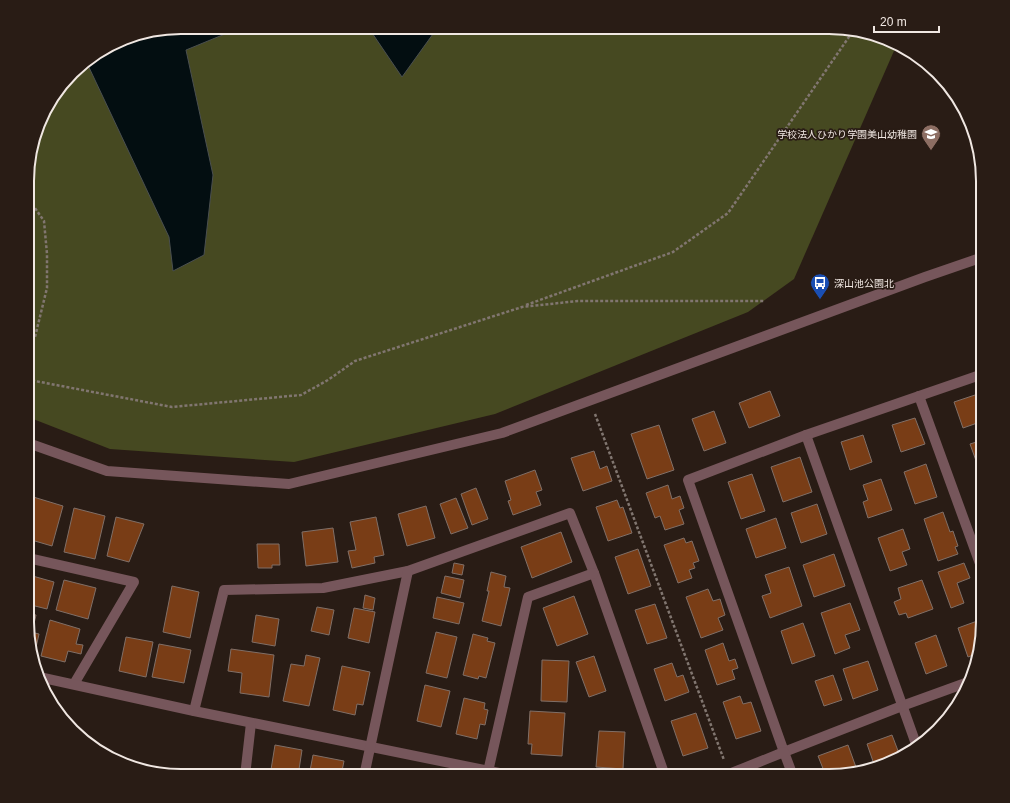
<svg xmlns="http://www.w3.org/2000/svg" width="1010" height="803" viewBox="0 0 1010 803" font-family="Arial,'Noto Sans JP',sans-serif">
<rect width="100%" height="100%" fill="#291c15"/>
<!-- green -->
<polygon fill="#464921" points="181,27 839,27 888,39 897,44 794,279 748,312 495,414 294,462 110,449 28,417 28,161 48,104 80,65 131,35"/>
<!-- water -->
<g fill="#030e11" stroke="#4a4f50">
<polygon points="181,27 242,27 186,50 213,175 204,255 173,271 169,237 86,61 131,35"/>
<polygon points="368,27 438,27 402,77"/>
</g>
<!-- building -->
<g fill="#793d16" stroke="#806f67">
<polygon points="770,391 780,416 749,428 739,403"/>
<polygon points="981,393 983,398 983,421 963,428 954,402"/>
<polygon points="714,411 726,443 704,451 692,419"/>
<polygon points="915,418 925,444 901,452 892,425"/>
<polygon points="659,425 674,470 647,479 631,434"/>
<polygon points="863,435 872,462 850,470 841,442"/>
<polygon points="983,440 983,480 970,444"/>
<polygon points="594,451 600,469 607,466 612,481 583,491 571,458"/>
<polygon points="800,457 812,492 783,502 771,467"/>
<polygon points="926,464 937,497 915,504 904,472"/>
<polygon points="535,470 542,490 536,492 541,505 513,515 508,501 511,500 505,481"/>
<polygon points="752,474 765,511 741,519 728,482"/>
<polygon points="881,479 892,510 868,518 863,502 868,500 863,485"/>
<polygon points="668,485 672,499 680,496 684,508 679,510 684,524 665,530 660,516 655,518 646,493"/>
<polygon points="476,488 488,519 472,525 461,494"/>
<polygon points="30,496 63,506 52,546 28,539 28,506"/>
<polygon points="456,498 468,528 451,534 440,504"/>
<polygon points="617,500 620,508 623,507 632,533 608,541 596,507"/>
<polygon points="817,504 827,534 801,543 791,513"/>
<polygon points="426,506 435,538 407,546 398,514"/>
<polygon points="74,508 105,516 95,559 64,552"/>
<polygon points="943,512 950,532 953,531 958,546 955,547 958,554 938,561 924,519"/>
<polygon points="116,517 144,524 129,562 107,556"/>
<polygon points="376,517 384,555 374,557 375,563 352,568 348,551 356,550 350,522"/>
<polygon points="776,518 786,548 756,558 746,529"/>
<polygon points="333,528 338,562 306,566 302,532"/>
<polygon points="903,529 910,549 902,552 907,565 890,571 878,538"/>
<polygon points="561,532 572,562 532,578 521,547"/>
<polygon points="684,538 686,543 692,541 699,561 693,563 695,568 689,570 692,578 678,583 664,545"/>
<polygon points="257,544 279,544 280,565 272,565 272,568 258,568"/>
<polygon points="638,549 651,586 628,594 615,557"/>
<polygon points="834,554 845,586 814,597 803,565"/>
<polygon points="454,563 464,565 462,575 452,573"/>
<polygon points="964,563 970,578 957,583 964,603 951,608 938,572"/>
<polygon points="789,567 802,606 770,618 762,596 771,593 765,575"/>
<polygon points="491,572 506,576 504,587 510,588 501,626 482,621 489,591 487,591"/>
<polygon points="29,575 54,582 47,609 27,604"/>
<polygon points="445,576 464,580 460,598 441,593"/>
<polygon points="64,580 96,588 88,619 56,610"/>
<polygon points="922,580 933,609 908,618 906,613 899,615 894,602 901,599 898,588"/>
<polygon points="172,586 199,592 190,638 163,632"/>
<polygon points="708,589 713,601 720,599 725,615 718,618 723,630 701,638 686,597"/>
<polygon points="365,595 375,598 373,610 363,608"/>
<polygon points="574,596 588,634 557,646 543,608"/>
<polygon points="437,597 464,603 459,624 433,618"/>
<polygon points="850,603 860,630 845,635 850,648 835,654 821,613"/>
<polygon points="655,604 667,638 647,644 635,610"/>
<polygon points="317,607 334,610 329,635 311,631"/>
<polygon points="354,608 375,612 369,643 348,638"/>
<polygon points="27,613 36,615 33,628 27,627"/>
<polygon points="256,615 279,619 275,646 252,642"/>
<polygon points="50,620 80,629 76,644 83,645 81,654 68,651 65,662 41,656"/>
<polygon points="980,620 983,632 978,653 968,657 958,628"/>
<polygon points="803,623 815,656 792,664 781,631"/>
<polygon points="27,631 39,634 35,652 33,652"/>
<polygon points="436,632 457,637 447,678 426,673"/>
<polygon points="473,634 488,638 487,641 495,643 486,678 479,676 478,679 463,675"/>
<polygon points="936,635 947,666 926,674 915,643"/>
<polygon points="126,637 153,642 146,677 119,671"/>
<polygon points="723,643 729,661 735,659 738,668 732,670 735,679 717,685 705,650"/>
<polygon points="159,644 191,650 184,683 152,677"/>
<polygon points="231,649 274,655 269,697 240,693 242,673 228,671"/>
<polygon points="306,655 320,658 309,706 283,701 291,664 304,666"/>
<polygon points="594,656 606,691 589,697 576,662"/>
<polygon points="542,660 569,661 567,702 541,701"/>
<polygon points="868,661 878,690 853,699 843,669"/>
<polygon points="672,663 677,677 683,675 689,692 665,701 654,669"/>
<polygon points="342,666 370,672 363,705 357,704 355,715 333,710"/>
<polygon points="833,675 842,700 824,706 815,681"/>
<polygon points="425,685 450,691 441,727 417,721"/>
<polygon points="740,696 743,704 751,702 761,731 736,739 723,702"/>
<polygon points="464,698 485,703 484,709 488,710 485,725 480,724 477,739 456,734"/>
<polygon points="530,711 565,713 562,756 531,754 532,744 528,744"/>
<polygon points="696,713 708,748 683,756 671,721"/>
<polygon points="599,731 625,732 623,769 596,767"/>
<polygon points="892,735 900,756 888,764 875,767 867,744"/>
<polygon points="275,745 302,750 298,776 270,776"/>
<polygon points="848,745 857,770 826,776 818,756"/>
<polygon points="313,755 344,761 341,776 309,776"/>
<polygon points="396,769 421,776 394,776"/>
</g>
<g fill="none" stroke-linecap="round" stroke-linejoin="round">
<!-- path -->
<g stroke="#817670" stroke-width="2.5" stroke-dasharray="3 2" stroke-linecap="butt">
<polyline points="526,305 673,252 728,213 853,31"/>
<polyline points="28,350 35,337 47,288 47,254 44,221 28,198"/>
<polyline points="28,377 35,381 172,407 301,395 328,380 355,361 522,307 578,301 764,301"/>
<polyline points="595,414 724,760"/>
</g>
<!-- minor -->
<g stroke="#76565b" stroke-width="10">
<polyline points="919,396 983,572"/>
<polyline points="806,435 916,744"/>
<polyline points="28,558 134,582 74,684"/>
<polyline points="39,677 194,711 514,776"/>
<polyline points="971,681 902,706 784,752 688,480 806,435 983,374"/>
<polyline points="194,711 224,590 323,588 408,571 570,513 594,573 665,776"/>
<polyline points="245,776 251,723"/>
<polyline points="364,776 408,571"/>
<polyline points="487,776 528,597 594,573"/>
<polyline points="721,776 729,774 784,752 793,776"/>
</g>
<!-- tertiary -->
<polyline stroke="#76565b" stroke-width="10" points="28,443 107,471 289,484 502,433 925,277 983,257"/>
</g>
<!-- icons -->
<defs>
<symbol id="school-pin" viewBox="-11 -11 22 30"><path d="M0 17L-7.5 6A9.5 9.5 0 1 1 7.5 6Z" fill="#8d6e63" stroke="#291c15"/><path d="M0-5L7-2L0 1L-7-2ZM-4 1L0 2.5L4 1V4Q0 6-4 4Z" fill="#fff"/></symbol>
<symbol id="bus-pin" viewBox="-11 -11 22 30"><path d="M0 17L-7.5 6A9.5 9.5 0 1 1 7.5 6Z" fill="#1a4fb4" stroke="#291c15"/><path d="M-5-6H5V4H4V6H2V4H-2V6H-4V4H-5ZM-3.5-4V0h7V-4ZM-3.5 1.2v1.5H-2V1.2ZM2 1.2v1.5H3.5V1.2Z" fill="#fff"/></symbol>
</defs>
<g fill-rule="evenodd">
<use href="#school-pin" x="920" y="123" width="22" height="30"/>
<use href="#bus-pin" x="809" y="272" width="22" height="30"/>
</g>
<g text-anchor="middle" stroke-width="3.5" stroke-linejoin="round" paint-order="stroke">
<!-- poi labels -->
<g font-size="10" fill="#f0e7e2" stroke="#291c15" text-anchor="end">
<text x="917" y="138">学校法人ひかり学園美山幼稚園</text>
<text x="834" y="287" text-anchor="start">深山池公園北</text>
</g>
</g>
<!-- crop -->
<path d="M0 0H1010V803H0ZM181 34H829A147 147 0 0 1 976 181V622A147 147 0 0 1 829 769H181A147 147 0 0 1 34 622V181A147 147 0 0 1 181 34Z" fill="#291c15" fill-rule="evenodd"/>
<path fill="none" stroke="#f0e7e2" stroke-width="2" d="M181 34H829A147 147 0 0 1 976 181V622A147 147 0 0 1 829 769H181A147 147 0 0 1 34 622V181A147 147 0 0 1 181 34Z"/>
<!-- scale -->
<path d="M874 26v6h65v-6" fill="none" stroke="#f0e7e2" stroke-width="2"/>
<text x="880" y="26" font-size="12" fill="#f0e7e2" stroke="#291c15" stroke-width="3" paint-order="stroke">20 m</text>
</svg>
